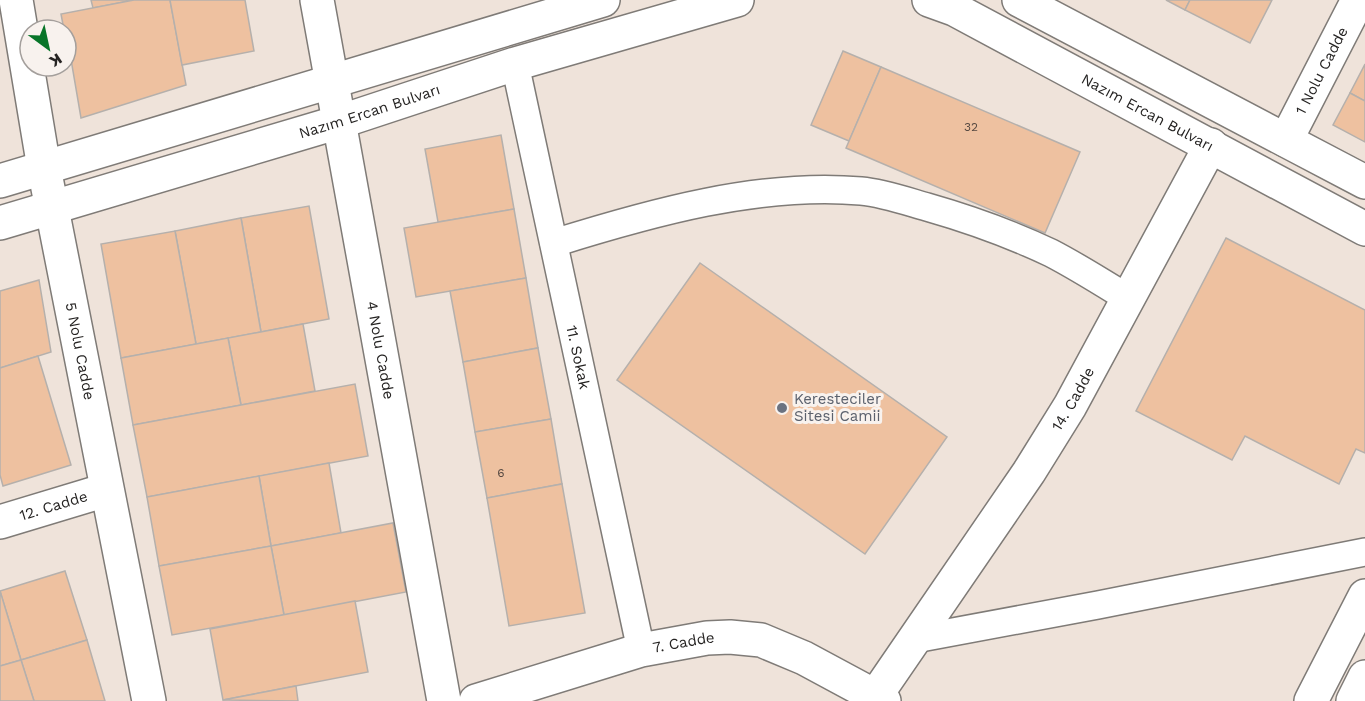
<svg xmlns="http://www.w3.org/2000/svg" width="1365" height="701" viewBox="0 0 1365 701" font-family="'Work Sans',sans-serif">
<rect width="100%" height="100%" fill="#f8f2ee"/>
<!-- built -->
<path fill="#efe3da" fill-rule="evenodd" d="M0,0h1365v701h-1365zM30,30h36v36h-36z"/>
<!-- building -->
<g fill="#eec1a0" stroke="#b5b0ac" stroke-width="1.5">
<polygon points="91,0 134,0 93,8"/>
<polygon points="134,0 170,0 186,85 81,118 66,30 64,30 61,14"/>
<polygon points="170,0 245,0 254,51 182,65"/>
<polygon points="1166,0 1190,0 1185,10"/>
<polygon points="1190,0 1272,0 1250,43 1185,10"/>
<polygon points="843,51 881,67 849,141 811,125"/>
<polygon points="1365,64 1365,101 1350,93"/>
<polygon points="881,67 1080,152 1045,233 846,148"/>
<polygon points="1350,93 1365,101 1365,142 1333,125"/>
<polygon points="501,135 514,209 438,222 425,149"/>
<polygon points="309,206 329,319 261,332 241,218"/>
<polygon points="514,209 526,278 416,297 404,228"/>
<polygon points="241,218 261,332 196,344 175,231"/>
<polygon points="175,231 196,344 121,358 101,244"/>
<polygon points="1226,238 1365,310 1365,453 1356,449 1339,484 1245,436 1232,460 1136,411"/>
<polygon points="700,263 947,437 865,554 617,380"/>
<polygon points="526,278 538,348 463,362 450,291"/>
<polygon points="39,280 51,352 0,368 0,291"/>
<polygon points="303,324 315,391 241,405 228,338"/>
<polygon points="228,338 241,405 133,425 121,358"/>
<polygon points="538,348 551,419 475,432 463,362"/>
<polygon points="38,356 71,465 3,486 0,475 0,368"/>
<polygon points="355,384 368,456 147,497 133,425"/>
<polygon points="551,419 562,484 487,498 475,432"/>
<polygon points="329,463 341,533 271,546 259,476"/>
<polygon points="259,476 271,546 159,566 147,497"/>
<polygon points="562,484 585,613 509,626 487,498"/>
<polygon points="393,523 406,592 284,615 271,546"/>
<polygon points="271,546 284,615 172,635 159,566"/>
<polygon points="65,571 87,640 21,660 0,591"/>
<polygon points="0,591 21,660 0,666"/>
<polygon points="355,601 368,672 223,700 210,629"/>
<polygon points="87,640 105,701 34,701 21,660"/>
<polygon points="21,660 34,701 0,701 0,666"/>
<polygon points="296,686 298,701 223,700"/>
</g>
<g fill="none" stroke-linecap="round" stroke-linejoin="round">
<defs>
<g id="street">
<path id="s1" d="M515,64l126,586"/>
<path d="M554,243c96,-30 206,-61 307,-52 22,2 45,10 66,16 42,12 84,27 124,46 27,14 52,30 78,46"/>
<polyline points="915,639 1098,605 1365,552"/>
</g>
<g id="secondary">
<path id="s2" d="M16,0l28,168 105,533"/>
<path id="s3" d="M317,0l127,701"/>
<path id="s4" d="M929,0l25,9 411,220"/>
<polyline points="1019,0 1365,182"/>
<path id="s5" d="M1286,140l72,-140"/>
<polyline points="0,181 603,0"/>
<path id="s6" d="M0,223l339,-101 176,-58 222,-64"/>
<path id="s7" d="M0,522l106,-32"/>
<path id="s8" d="M476,701l165,-51 66,-12 23,-1 31,3 43,18 80,43"/>
<path id="s9" d="M872,701l157,-229 41,-66 141,-261"/>
<polyline points="1311,701 1365,596"/>
<polyline points="1353,701 1365,677"/>
</g>
</defs>
<!-- street casing -->
<use href="#street" stroke="#7f7b77" stroke-width="30"/>
<!-- secondary casing -->
<use href="#secondary" stroke="#7f7b77" stroke-width="36"/>
<!-- street -->
<use href="#street" stroke="#fff" stroke-width="27"/>
<!-- secondary -->
<use href="#secondary" stroke="#fff" stroke-width="33"/>
</g>
<!-- markers -->
<circle fill="#6b7280" stroke="#f8f2ee" stroke-width="2" cx="782" cy="408" r="6"/>
<g text-anchor="middle" stroke-width="6" stroke-linejoin="round" paint-order="stroke">
<!-- number labels -->
<g font-size="12" fill="#574a42">
<text x="971" y="131">32</text>
<text x="501" y="477">6</text>
</g>
<!-- street labels -->
<g font-size="15" fill="#252322" stroke="#f8f2ee">
<text dy="5" stroke="none"><textPath href="#s5" startOffset="78">1 Nolu Cadde</textPath></text>
<text dy="5" stroke="none"><textPath href="#s6" startOffset="386">Nazım Ercan Bulvarı</textPath></text>
<text dy="5" stroke="none"><textPath href="#s4" startOffset="246">Nazım Ercan Bulvarı</textPath></text>
<text dy="5" stroke="none"><textPath href="#s2" startOffset="357">5 Nolu Cadde</textPath></text>
<text dy="5" stroke="none"><textPath href="#s3" startOffset="356">4 Nolu Cadde</textPath></text>
<text dy="5" stroke="none"><textPath href="#s1" startOffset="300">11. Sokak</textPath></text>
<text dy="5" stroke="none"><textPath href="#s9" startOffset="363">14. Cadde</textPath></text>
<text dy="5" stroke="none"><textPath href="#s7" startOffset="56">12. Cadde</textPath></text>
<text dy="5" stroke="none"><textPath href="#s8" startOffset="216">7. Cadde</textPath></text>
</g>
<!-- worship labels -->
<g font-size="15" fill="#5b616d" stroke="#f8f2ee" text-anchor="start">
<text x="794" y="404">Keresteciler<tspan x="794" dy="17">Sitesi Camii</tspan></text>
</g>
</g>
<!-- north arrow -->
<g transform="translate(48 48) rotate(147)"><circle r="28" fill="#f8f2ee" stroke="#a49f9c" stroke-width="1.5"/>
<path d="M0-4.5L10 22L0 15L-10 22Z" fill="#087529"/>
<text y="-9" font-size="16" font-weight="bold" text-anchor="middle" fill="#252322">K</text>
</g>
</svg>
